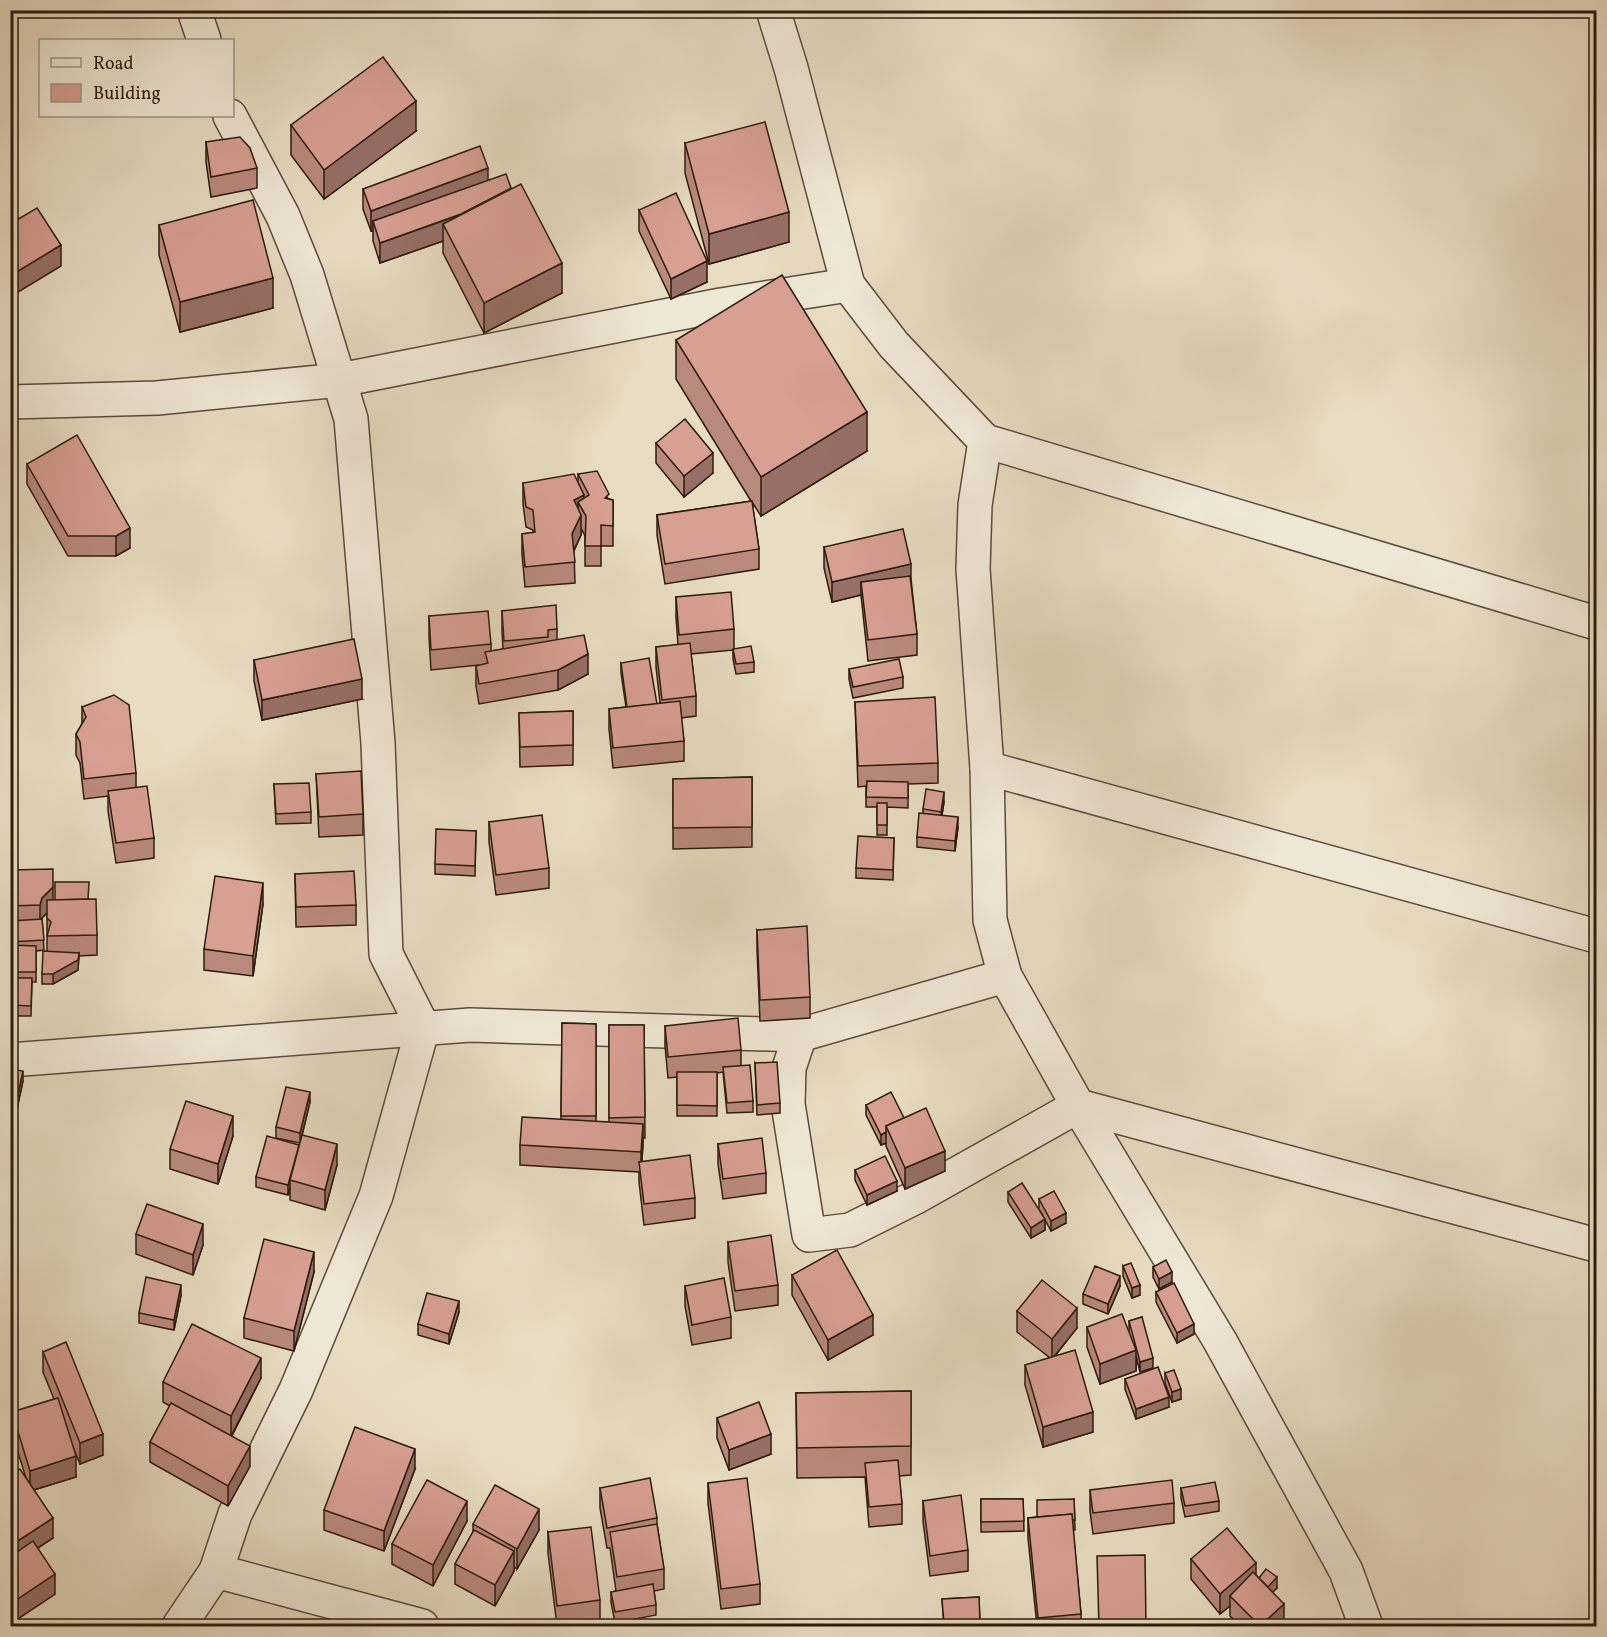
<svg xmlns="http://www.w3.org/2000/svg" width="1607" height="1637" viewBox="0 0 1607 1637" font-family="Vollkorn,serif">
<rect width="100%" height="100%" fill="#e8dcc2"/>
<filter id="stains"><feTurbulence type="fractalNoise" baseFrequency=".00333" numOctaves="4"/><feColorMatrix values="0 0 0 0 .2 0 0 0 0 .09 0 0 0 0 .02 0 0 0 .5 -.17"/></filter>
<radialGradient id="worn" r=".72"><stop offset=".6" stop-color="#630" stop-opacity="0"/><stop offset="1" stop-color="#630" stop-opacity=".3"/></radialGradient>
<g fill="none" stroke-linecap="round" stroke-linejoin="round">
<defs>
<g id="minor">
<polyline points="194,10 204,40"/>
<polyline points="773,10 791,68 848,285 894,345 985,441 975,505 973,569 987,768 990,920 1005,976 1078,1106 1220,1341 1346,1571 1366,1626"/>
<polyline points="10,402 157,398 340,380 721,305 848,285"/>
<polyline points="985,441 1596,623"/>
<polyline points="987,768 1596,936"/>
<polyline points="800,1035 789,1068 788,1104 809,1235 850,1230 914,1198 1078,1106 1596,1245"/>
<polyline points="10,1060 470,1025 800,1035 1005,976"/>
<polyline points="216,1571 235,1514 296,1390 376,1196 423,1027 386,954 378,743 351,419 307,275 283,216 230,116"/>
<polyline points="179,1626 216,1571 422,1626"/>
</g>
</defs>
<!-- minor casing -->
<use href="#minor" stroke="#5b4b3c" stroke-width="36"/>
<!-- minor -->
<use href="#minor" stroke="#f0e8d7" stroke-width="33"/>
</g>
<!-- wall -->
<g fill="#ba897e" stroke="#2c1b0f" stroke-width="1.5">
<polygon points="163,10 175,10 173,15"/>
<polygon points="294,10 320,10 319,13"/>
<polygon points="291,125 416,131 324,199 291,155"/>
<polygon points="206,142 257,168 257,188 211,197 206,162"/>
<polygon points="685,143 789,242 709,264 685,173"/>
<polygon points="488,180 511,188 562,293 484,333 443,253 443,241 380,263 373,241 373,231 371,231 363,209 363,189"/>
<polygon points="639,210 707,282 671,299 639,231"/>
<polygon points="159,225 273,308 180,332 159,255"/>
<polygon points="676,340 867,451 761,516 752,502 759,549 759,569 665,584 657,535 657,515 751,501 676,379"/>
<polygon points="656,443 713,473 684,497 656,463"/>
<polygon points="27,464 130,548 116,556 68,556 27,484"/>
<polygon points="578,474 609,499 613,500 613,546 601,546 601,566 585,566 585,536 581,528 581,535 574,551 575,583 525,587 522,554 522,534 533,533 533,530 526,527 523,504 523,483 578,483"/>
<polygon points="824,547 911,579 917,634 917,655 868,661 861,595 832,602 824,568"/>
<polygon points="676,597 734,629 734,649 754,662 754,672 736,674 733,659 733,650 691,654 696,696 696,716 681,718 684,741 684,761 613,768 609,729 609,709 626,707 621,673 621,663 657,704 660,703 656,667 656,647 678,645 676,617"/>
<polygon points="502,611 557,629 557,640 588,674 558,690 479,704 476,686 476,666 479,665 431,670 429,637 429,616 491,644 491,651 503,649 502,631"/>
<polygon points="254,660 362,699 262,720 254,681"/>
<polygon points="849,669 903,677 903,688 853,698 849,679"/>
<polygon points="855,702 938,763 938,783 908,784 908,808 887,807 887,835 877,835 877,807 866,807 866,786 858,787"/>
<polygon points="82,707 136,773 136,787 154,838 154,858 116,863 108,811 108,796 84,799 80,763 76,755 76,734 82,724"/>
<polygon points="573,711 573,765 520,767 519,713"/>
<polygon points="316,774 363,814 363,835 319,837"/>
<polygon points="752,777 752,847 673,849 673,779"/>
<polygon points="274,784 311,812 311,823 276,824"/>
<polygon points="944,802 942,815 958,827 955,851 917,847 917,837 923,814 923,809"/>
<polygon points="489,822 549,868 549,888 496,895 489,842"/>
<polygon points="476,831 475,876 435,874 435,864"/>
<polygon points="894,838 893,880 856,878 856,868"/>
<polygon points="10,870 53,900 89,899 97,935 97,955 79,956 78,970 53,984 42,984 42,974 47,951 47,913 42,918 44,950 36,951 36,982 32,982 31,1016 10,1016"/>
<polygon points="295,874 356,905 356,925 296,927"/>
<polygon points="263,904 253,976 204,970 204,949"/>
<polygon points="757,930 810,997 810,1018 760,1021 757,950"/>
<polygon points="562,1023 596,1024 596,1122 609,1122 609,1025 644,1025 645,1138 643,1138 642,1162 695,1198 695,1218 644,1225 639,1182 639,1172 520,1165 520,1145 561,1120"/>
<polygon points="665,1026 741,1050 741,1065 753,1101 753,1112 727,1113 723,1072 717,1073 717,1116 677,1116 677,1077 668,1078 665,1046"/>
<polygon points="755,1063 780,1103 780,1113 757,1115"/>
<polygon points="10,1069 23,1081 15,1118 10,1117"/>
<polygon points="310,1102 301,1140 337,1165 325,1210 290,1200 290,1188 288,1195 256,1187 256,1177 299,1146 300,1143 276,1138 276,1127"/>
<polygon points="866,1105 904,1118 945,1171 905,1189 886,1146 886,1143 881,1145 866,1115"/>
<polygon points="233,1136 218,1184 170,1169 170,1149"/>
<polygon points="718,1144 766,1173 766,1193 723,1199 718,1164"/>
<polygon points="855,1170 897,1191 867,1205 855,1180"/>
<polygon points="1008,1192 1043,1216 1039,1209 1039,1199 1066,1223 1051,1231 1045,1220 1045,1230 1031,1238 1008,1202"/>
<polygon points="136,1234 203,1245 193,1275 136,1254"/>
<polygon points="728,1242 778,1285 778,1305 735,1311 728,1262"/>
<polygon points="1123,1266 1140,1295 1132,1298 1123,1276"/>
<polygon points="1153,1267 1172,1282 1159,1289 1153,1277"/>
<polygon points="314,1272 294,1351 244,1338 244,1318"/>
<polygon points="792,1275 873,1335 828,1360 792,1295"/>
<polygon points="685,1286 731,1317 731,1338 692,1345 685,1306"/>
<polygon points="1120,1286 1108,1314 1083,1304 1083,1294"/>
<polygon points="1156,1292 1194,1334 1177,1343 1156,1302"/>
<polygon points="181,1295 174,1330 139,1323 139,1313"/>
<polygon points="1017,1311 1077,1328 1055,1356 1093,1432 1043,1447 1025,1385 1025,1365 1050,1358 1017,1332"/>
<polygon points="459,1312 449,1344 418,1335 418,1324"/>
<polygon points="1142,1317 1140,1372 1136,1356 1136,1371 1100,1384 1087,1347 1087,1327 1129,1331 1129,1321"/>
<polygon points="43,1352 103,1455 80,1464 69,1437 76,1477 34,1490 53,1538 38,1548 55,1594 10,1624 10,1476 26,1478 12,1433 12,1412 54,1399 43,1372"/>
<polygon points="1165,1373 1181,1399 1172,1402 1165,1383"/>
<polygon points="261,1378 232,1436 250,1466 228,1506 150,1462 150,1442 170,1406 163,1402 163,1382"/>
<polygon points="1125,1379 1169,1407 1136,1419 1125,1389"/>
<polygon points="911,1391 911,1475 899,1476 902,1504 902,1524 869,1527 865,1477 797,1478 796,1393"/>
<polygon points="717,1418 771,1454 729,1470 717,1438"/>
<polygon points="415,1469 384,1551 324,1530 324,1510"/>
<polygon points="708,1483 760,1584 760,1604 721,1609 708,1503"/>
<polygon points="600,1488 657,1518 657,1524 664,1569 664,1589 654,1591 656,1605 656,1615 615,1623 611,1602 611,1592 616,1591 610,1548 607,1548 600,1508"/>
<polygon points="1181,1488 1219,1501 1219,1511 1185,1517 1181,1498"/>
<polygon points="1090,1490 1174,1503 1174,1523 1093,1534 1090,1511"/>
<polygon points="981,1499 1023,1499 1024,1531 981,1532"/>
<polygon points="1074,1499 1075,1530 1073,1530 1081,1614 1081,1626 1037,1626 1028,1538 1028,1518 1037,1517"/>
<polygon points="923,1501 968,1550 968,1571 930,1576 923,1521"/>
<polygon points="467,1521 433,1586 392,1564 392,1544"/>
<polygon points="473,1524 539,1530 517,1569 514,1567 514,1571 495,1606 455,1584 455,1564 473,1532"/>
<polygon points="548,1532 600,1600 600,1620 557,1626 548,1553"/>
<polygon points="1191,1559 1256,1575 1259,1578 1277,1588 1272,1592 1284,1624 1282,1626 1240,1626 1230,1616 1230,1606 1220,1614 1191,1579"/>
<polygon points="979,1597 980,1626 944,1626 942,1599"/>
</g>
<!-- shaded-wall -->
<g fill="#976f67" stroke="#2c1b0f" stroke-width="1.5">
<polygon points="416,101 416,131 324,199 324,170"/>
<polygon points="488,168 488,188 373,221 373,231 371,231 371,211"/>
<polygon points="514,196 443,224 443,241 380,263 380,243"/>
<polygon points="789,212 789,242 709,264 709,234"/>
<polygon points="61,245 61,266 10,297 10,276"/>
<polygon points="707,261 707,282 671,299 671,279"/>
<polygon points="562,263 562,293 484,333 484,303"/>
<polygon points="273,278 273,308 180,332 180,302"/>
<polygon points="867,412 867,451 761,516 761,477"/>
<polygon points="713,453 713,473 684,497 684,476"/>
<polygon points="584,495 584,513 578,502 578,518 574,500"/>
<polygon points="581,515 581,535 572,554 572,534"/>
<polygon points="130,528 130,548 116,556 116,536"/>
<polygon points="911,564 911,584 861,582 861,595 832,602 832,582"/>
<polygon points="588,654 588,674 558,690 558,670"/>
<polygon points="362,679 362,699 262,720 262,700"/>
<polygon points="17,757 17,767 10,769 10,759"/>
<polygon points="944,792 944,802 941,822 941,812"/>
<polygon points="958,817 958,827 955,851 955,841"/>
<polygon points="263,883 263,904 253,976 253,956"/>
<polygon points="53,887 53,907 42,918 40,926 40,905 42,898"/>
<polygon points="79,953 78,970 53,984 53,974"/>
<polygon points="23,1071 23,1081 15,1118 15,1108"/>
<polygon points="310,1092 310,1102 300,1143 300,1133"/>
<polygon points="233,1116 233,1136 218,1184 218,1164"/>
<polygon points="643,1124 643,1145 641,1172 641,1152"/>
<polygon points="886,1132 886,1143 881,1145 881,1135"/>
<polygon points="337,1144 337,1165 325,1210 325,1190"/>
<polygon points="299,1145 290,1180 290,1188 288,1195 288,1185"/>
<polygon points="945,1151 945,1171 905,1189 905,1168"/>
<polygon points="897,1181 897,1191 867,1205 867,1195"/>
<polygon points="1066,1213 1066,1223 1051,1231 1051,1221"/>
<polygon points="1045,1219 1045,1230 1031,1238 1031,1228"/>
<polygon points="203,1224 203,1245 193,1275 193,1255"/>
<polygon points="314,1252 314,1272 294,1351 294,1331"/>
<polygon points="1172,1272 1172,1282 1159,1289 1159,1279"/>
<polygon points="1120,1276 1120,1286 1108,1314 1108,1304"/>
<polygon points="181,1285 181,1295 174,1330 174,1320"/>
<polygon points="1140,1285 1140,1295 1132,1298 1132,1288"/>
<polygon points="459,1301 459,1312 449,1344 449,1334"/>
<polygon points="1077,1308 1077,1328 1052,1359 1052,1339"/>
<polygon points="873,1315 873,1335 828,1360 828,1340"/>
<polygon points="1194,1324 1194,1334 1177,1343 1177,1333"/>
<polygon points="1136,1350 1136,1371 1100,1384 1100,1364"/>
<polygon points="261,1358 261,1378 231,1436 231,1416"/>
<polygon points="1153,1358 1153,1368 1140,1372 1140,1362"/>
<polygon points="1181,1389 1181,1399 1172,1402 1172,1392"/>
<polygon points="1169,1397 1169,1407 1136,1419 1136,1409"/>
<polygon points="1093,1412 1093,1432 1043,1447 1043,1427"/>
<polygon points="103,1434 103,1455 80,1464 80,1443"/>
<polygon points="771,1434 771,1454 729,1470 729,1450"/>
<polygon points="250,1446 250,1466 228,1506 228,1486"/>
<polygon points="415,1449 415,1469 384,1551 384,1531"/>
<polygon points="76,1456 76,1477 30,1491 30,1471"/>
<polygon points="467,1501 467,1521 433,1586 433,1565"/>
<polygon points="539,1509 539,1530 517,1569 517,1549"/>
<polygon points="53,1518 53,1538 10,1566 10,1546"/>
<polygon points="514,1551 514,1571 495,1606 495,1585"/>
<polygon points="1256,1563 1256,1581 1230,1596 1230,1606 1220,1614 1220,1594"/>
<polygon points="55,1574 55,1594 10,1624 10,1604"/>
<polygon points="1277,1577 1277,1588 1265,1600 1265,1589"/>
<polygon points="1284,1604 1284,1624 1282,1626 1260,1626"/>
</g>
<!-- building -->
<g fill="#d89f93" stroke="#2c1b0f" stroke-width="1.5">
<polygon points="383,57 416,101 324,170 291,125"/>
<polygon points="765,122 789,212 709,234 685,143"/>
<polygon points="240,137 250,148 257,168 211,177 206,142"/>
<polygon points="480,146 488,168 371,211 363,189"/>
<polygon points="506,174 511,188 461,214 380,243 373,221"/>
<polygon points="521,184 562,263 484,303 443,224"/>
<polygon points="676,193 707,261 671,279 639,210"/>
<polygon points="253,200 273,278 180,302 159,225"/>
<polygon points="37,208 61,245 10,276 10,224"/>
<polygon points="782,275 867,412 761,477 676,340"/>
<polygon points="685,419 713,453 684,476 656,443"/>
<polygon points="77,435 130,528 116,536 68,536 27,464"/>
<polygon points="597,471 609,494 605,498 613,500 613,526 601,525 601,546 585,546 586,516 578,502 589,495 578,474"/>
<polygon points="574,474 584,495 574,500 581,515 572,534 575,562 525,567 522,534 535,532 533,510 526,507 523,483"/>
<polygon points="752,501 759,549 665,564 657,515"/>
<polygon points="903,529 911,564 832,582 824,547"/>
<polygon points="910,576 917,634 868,640 861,582"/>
<polygon points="731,592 734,629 679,635 676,597"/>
<polygon points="556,605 557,629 548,630 548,637 504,641 502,611"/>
<polygon points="488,611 491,644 431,650 429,616"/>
<polygon points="584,635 588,654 558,670 479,684 476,666 488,663 485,652"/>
<polygon points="354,639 362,679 262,700 254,660"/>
<polygon points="690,643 696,696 662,700 656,647"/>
<polygon points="751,646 754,662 736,664 733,649"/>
<polygon points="649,658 657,704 627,707 621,663"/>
<polygon points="899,659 903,677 853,687 849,669"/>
<polygon points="114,695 129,705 136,773 84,779 80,742 76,734 86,717 82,707"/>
<polygon points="935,697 938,763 858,766 855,702"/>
<polygon points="680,701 684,741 613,748 609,709"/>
<polygon points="573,711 573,745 520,747 519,713"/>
<polygon points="10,738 17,757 10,759"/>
<polygon points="361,771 363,814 319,817 316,774"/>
<polygon points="752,777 752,827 673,828 673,779"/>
<polygon points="867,781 908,782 908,798 866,797"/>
<polygon points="309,783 311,812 276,814 274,784"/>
<polygon points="147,786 154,838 116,843 108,791"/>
<polygon points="926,789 944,792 941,812 923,809"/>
<rect x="877" y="803" width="10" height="22"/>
<polygon points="919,813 958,817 955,841 917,837"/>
<polygon points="542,815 549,868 496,875 489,822"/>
<polygon points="436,829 476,831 475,866 435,864"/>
<polygon points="858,836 894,838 893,870 856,868"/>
<polygon points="53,869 53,887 42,898 40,905 10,906 10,870"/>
<polygon points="354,871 356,905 296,907 295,874"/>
<polygon points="215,876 263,883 253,956 204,949"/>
<polygon points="55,882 89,882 88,899 55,900"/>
<polygon points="96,899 97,935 47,936 51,922 47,918 47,900"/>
<polygon points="42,919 44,940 10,942 10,921"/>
<polygon points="807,926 810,997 760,1000 757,930"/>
<polygon points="10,945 36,946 36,972 10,972"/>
<polygon points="43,951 79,953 78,960 53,974 42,974"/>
<polygon points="10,978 32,978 31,1006 10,1005"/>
<polygon points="738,1018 741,1050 668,1057 665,1026"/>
<polygon points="562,1023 596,1024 596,1116 561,1116"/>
<polygon points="609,1025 644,1025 645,1117 609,1118"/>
<polygon points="777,1062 780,1103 757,1105 755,1063"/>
<polygon points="750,1065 753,1101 727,1103 723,1067"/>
<polygon points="10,1069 23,1071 15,1108 10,1107"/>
<polygon points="677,1072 717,1072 717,1106 677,1105"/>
<polygon points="286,1087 310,1092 300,1133 276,1127"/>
<polygon points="891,1092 904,1118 886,1126 886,1132 881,1135 866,1105"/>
<polygon points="186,1101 233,1116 218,1164 170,1149"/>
<polygon points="926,1108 945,1151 905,1168 886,1126"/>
<polygon points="522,1117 643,1124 641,1152 520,1145"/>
<polygon points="302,1135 337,1144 325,1190 290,1180"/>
<polygon points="267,1136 299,1145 288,1185 256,1177"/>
<polygon points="762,1138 766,1173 723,1179 718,1144"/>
<polygon points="690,1155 695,1198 644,1204 639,1162"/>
<polygon points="885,1156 897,1181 867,1195 855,1170"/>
<polygon points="1022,1183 1045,1219 1031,1228 1008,1192"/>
<polygon points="1054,1191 1066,1213 1051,1221 1039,1199"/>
<polygon points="147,1204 203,1224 193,1255 136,1234"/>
<polygon points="771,1235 778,1285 735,1291 728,1242"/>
<polygon points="264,1239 314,1252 294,1331 244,1318"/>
<polygon points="837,1250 873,1315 828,1340 792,1275"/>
<polygon points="1166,1260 1172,1272 1159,1279 1153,1267"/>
<polygon points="1131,1263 1140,1285 1132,1288 1123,1266"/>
<polygon points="1095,1266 1120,1276 1108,1304 1083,1294"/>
<polygon points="146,1277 181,1285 174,1320 139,1313"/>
<polygon points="724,1278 731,1317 692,1325 685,1286"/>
<polygon points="1042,1280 1077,1308 1052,1339 1017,1311"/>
<polygon points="1174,1283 1194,1324 1177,1333 1156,1292"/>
<polygon points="427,1293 459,1301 449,1334 418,1324"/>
<polygon points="1122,1314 1136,1350 1100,1364 1087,1327"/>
<polygon points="1142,1317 1153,1358 1140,1362 1129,1321"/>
<polygon points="192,1324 261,1358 231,1416 163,1382"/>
<polygon points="66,1342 103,1434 80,1443 43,1352"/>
<polygon points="1075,1350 1093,1412 1043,1427 1025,1365"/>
<polygon points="1158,1367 1169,1397 1136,1409 1125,1379"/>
<polygon points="1174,1370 1181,1389 1172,1392 1165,1373"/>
<polygon points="911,1391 911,1446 797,1448 796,1393"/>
<polygon points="58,1398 76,1456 30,1471 12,1412"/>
<polygon points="759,1402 771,1434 729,1450 717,1418"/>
<polygon points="171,1403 250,1446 228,1486 150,1442"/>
<polygon points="355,1427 415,1449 384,1531 324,1510"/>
<polygon points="898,1460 902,1504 869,1507 865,1463"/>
<polygon points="20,1469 53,1518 10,1546 10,1476"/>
<polygon points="650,1478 657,1518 607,1528 600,1488"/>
<polygon points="747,1478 760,1584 721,1589 708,1483"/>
<polygon points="427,1480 467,1501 433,1565 392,1544"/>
<polygon points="1172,1480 1174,1503 1093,1513 1090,1490"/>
<polygon points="1215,1482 1219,1501 1185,1506 1181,1488"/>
<polygon points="495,1485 539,1509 517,1549 473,1524"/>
<polygon points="961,1495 968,1550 930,1556 923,1501"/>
<polygon points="981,1499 1023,1499 1024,1521 981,1522"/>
<polygon points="1074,1499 1075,1520 1072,1520 1072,1514 1037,1517 1037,1500"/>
<polygon points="1072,1514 1081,1614 1038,1618 1028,1518"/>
<polygon points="657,1524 664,1569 617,1577 610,1532"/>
<polygon points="591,1527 600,1600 557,1606 548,1532"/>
<polygon points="1227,1528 1256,1563 1220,1594 1191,1559"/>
<polygon points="474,1530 514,1551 495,1585 455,1564"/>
<polygon points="33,1541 55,1574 10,1604 10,1557"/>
<polygon points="1145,1555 1146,1626 1099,1626 1097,1556"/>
<polygon points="1266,1569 1277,1577 1268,1587 1259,1578"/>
<polygon points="1253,1572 1284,1604 1260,1626 1230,1596"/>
<polygon points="653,1584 656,1605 615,1612 611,1592"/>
<polygon points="979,1597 980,1622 944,1624 942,1599"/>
</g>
<!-- margin -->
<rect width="1607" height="1637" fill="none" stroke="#e8dcc2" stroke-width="36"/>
<rect x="12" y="12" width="1583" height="1613" fill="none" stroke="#2c1b0f" stroke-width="3"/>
<rect x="18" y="18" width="1571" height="1601" fill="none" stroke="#2c1b0f" stroke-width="1.5"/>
<!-- legend -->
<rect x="39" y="39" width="195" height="78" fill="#f0e8d7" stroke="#a29687" stroke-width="1.5"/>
<rect x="51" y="58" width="30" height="9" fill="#f0e8d7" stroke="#a29687" stroke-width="1.5"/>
<text x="93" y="69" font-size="18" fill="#2c1b0f">Road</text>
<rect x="51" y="84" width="30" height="18" fill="#d89f93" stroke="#a29687" stroke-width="1.5"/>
<text x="93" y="99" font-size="18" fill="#2c1b0f">Building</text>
<rect width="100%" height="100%" filter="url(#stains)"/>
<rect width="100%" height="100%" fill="url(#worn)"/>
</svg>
